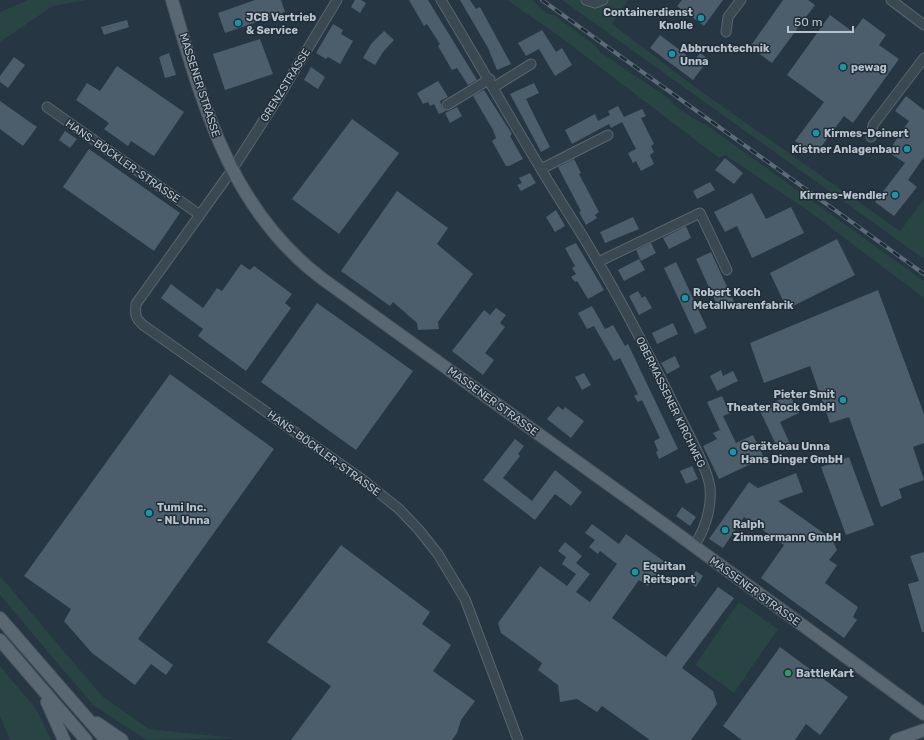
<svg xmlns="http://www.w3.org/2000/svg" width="924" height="740" viewBox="0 0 924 740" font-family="Rubik,sans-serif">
<rect width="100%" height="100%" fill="#263643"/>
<!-- green -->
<g fill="#284443">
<polygon points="28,0 88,0 53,6 0,42 0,12"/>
<path d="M507,0h25l15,14 7,1 42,31 4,6 70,47c5,9 25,21 35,25l219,157v17l-118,-89 -81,-54 -6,3 -160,-122z"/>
<polygon points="562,0 583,0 592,6 599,7 608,0 628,0 612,24 702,92 900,231 924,199 924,259"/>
<polygon points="0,576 102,696 149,729 234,738 147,740 93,705 0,595"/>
<polygon points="739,602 778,629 734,693 695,665"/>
<polygon points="0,666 37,710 51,740 10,740 0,716"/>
</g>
<!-- building -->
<g fill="#4c5e6b">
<polygon points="255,0 281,0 285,12 225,33 218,13"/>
<polygon points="355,0 361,0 366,3 360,13 351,7"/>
<polygon points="409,0 428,0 477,80 468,85 457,68 452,70 438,46 440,44 427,24 424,26"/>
<polygon points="460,0 470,0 476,9 480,7 511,64 497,70 488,48"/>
<polygon points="682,0 723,0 704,26 677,6"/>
<polygon points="783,0 808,0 815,5 772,63 750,47"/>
<polygon points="830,15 853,32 863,18 886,35 879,45 899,59 853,123 844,116 815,155 795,141 824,102 787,75"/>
<polygon points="127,20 129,27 104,35 101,27"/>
<polygon points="333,24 343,30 341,34 353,41 340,64 328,57 326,59 316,53"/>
<polygon points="542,30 556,52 562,48 572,65 555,76 539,49 526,56 518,43"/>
<polygon points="384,31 394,40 383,52 375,65 363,58 371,44"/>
<polygon points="660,35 694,61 700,53 709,59 693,80 650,48"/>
<polygon points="260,39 273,74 225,90 213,54"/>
<polygon points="169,53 176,75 165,78 159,57"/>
<polygon points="14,57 25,65 8,88 0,82 0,76"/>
<polygon points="117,66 184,112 154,156 131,141 128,146 104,129 109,123 76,100 87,83 100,91"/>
<polygon points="311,67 325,77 318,89 304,80"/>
<polygon points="438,81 448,97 440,101 442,108 446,111 439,114 434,104 430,106 428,102 423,104 417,93"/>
<polygon points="534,83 539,93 526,99 550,147 541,152 510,94"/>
<polygon points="484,90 512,134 510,136 523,159 509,166 506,166 492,141 496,138 493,130 473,96"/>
<polygon points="906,96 924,110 924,157 908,180 917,187 894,216 875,202 905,163 888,152 909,121 895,111"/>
<polygon points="0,101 37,127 23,146 0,129"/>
<polygon points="618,106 624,117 642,109 646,116 641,118 654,144 651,146 654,152 650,155 654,164 641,171 636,161 633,163 628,153 636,149 622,122 611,128 609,124 572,144 565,130 595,114 598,121 610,115 608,111"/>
<polygon points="457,107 462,116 450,123 445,113"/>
<polygon points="352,119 399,153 339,234 292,199"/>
<polygon points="65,131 77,139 70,148 59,140"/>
<polygon points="89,149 180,213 154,251 63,187"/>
<polygon points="725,158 743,173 734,184 715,170"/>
<polygon points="574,159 581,173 579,174 599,212 595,215 597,218 586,225 579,212 581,211 558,167"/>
<polygon points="530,173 536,183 521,191 517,185 522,183 519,178"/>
<polygon points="710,182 715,190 697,199 693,191"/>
<polygon points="397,191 448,228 437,244 473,274 438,322 439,329 418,330 417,323 393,302 390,306 341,271"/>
<polygon points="752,193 766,219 791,207 804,233 752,258 737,226 725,232 714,212"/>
<polygon points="556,210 565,226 555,232 546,217"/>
<polygon points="633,217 639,229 605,243 600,232"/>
<polygon points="686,226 691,238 669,249 663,238"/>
<polygon points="837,239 855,275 787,309 770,273"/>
<polygon points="576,243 604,290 588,299 577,281 575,282 571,277 576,274 572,268 575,266 565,248"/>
<polygon points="651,243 656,253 641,261 636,250"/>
<polygon points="711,252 735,304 720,311 696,259"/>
<polygon points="639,259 645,270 624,281 618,270"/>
<polygon points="676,262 707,328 695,334 664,268"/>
<polygon points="241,264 250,270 254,266 292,294 285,303 291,308 246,371 198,336 203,329 161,298 171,284 203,308 217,288 222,291"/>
<polygon points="878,290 924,414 924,443 913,447 924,480 899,489 902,498 881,507 849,417 830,423 810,366 764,383 750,343"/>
<polygon points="638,291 642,298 645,296 652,308 639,315 629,296"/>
<polygon points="317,303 413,371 356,450 261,382"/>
<polygon points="592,306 605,329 613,325 625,346 628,344 678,449 659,459 656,452 658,451 654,441 660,438 642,400 638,402 634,396 638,394 620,358 614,361 594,326 587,329 578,313"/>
<polygon points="496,308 506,315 500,323 505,327 485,353 494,360 483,375 452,351 484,310 490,315"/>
<polygon points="673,323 678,334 657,344 652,333"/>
<polygon points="675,356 680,367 667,374 661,363"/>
<polygon points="721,370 723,376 733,371 738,381 717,391 710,376"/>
<polygon points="584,373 591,385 582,390 575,377"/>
<polygon points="170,374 274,449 138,639 173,665 166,675 151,664 135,685 92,653 64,621 71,609 24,576"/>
<polygon points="790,395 799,413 780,422 791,446 779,451 759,409"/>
<polygon points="722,396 730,413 723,416 736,443 753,435 764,458 719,479 703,446 717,439 713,433 720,430 707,402"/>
<polygon points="558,406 563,410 565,407 584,421 571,438 547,419"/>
<polygon points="515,439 524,446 518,454 520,456 503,478 532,501 555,470 582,492 571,506 555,494 535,520 483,480"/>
<polygon points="849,457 874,525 846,535 821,467"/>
<polygon points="692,466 698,479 686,484 680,471"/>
<polygon points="796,473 803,492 778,501 832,539 837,550 829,560 837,565 825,583 858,607 853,617 857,620 844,638 761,578 784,545 744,517 723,548 709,539 749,482 758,488"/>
<polygon points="682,507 696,517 690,526 676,516"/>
<polygon points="592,524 619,544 626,534 665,562 648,586 639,580 612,618 666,657 718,587 734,598 682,668 713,691 717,704 691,740 650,740 602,706 597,712 577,699 560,702 558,685 538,670 542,663 501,633 498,623 540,566 567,586 576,574 562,564 566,557 558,551 565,542 582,556 576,563 590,574 576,592 590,602 617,564 600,551 598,554 589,547 595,540 585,533"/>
<polygon points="341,545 430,612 422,624 451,645 433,671 475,701 461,720 457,733 452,740 291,740 331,686 267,642"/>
<polygon points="924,552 924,632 922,632 908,584 919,581 910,556"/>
<polygon points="696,571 703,576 696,587 688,582"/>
<polygon points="780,647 848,697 820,735 806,724 795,740 742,740 723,726"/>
</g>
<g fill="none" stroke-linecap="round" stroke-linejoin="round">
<defs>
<g id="minor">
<path d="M337,0l-59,98 -46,72 -96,134c-1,10 -1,14 7,21l220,155 36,29 20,21 19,24 27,45 53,141"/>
<path d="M441,0c34,56 66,113 100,169 18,31 39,61 57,93 26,44 50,91 73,137 10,22 36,66 39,88 2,20 -5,43 -16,59"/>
<polyline points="586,0 595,3 603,0"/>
<polyline points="891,0 924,25"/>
<polyline points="726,32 728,17 741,0"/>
<polyline points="494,87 531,64"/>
<polyline points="447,105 490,79"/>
<polyline points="47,107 200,215"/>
<polyline points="871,137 873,125 924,58"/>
<polyline points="541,169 608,135"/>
<polyline points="598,262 700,213 727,270"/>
</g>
<g id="major">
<path d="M172,0c31,106 59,211 152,280l344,247 256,187"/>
<polyline points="0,618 106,740"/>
<polyline points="0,640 86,740"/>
<polyline points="47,702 64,740"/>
<polyline points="97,723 122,740"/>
<polyline points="896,740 924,730"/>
</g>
</defs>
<!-- minor casing -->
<use href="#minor" stroke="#596570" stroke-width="11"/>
<!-- major casing -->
<use href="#major" stroke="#44515c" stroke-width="14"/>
<!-- minor -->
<use href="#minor" stroke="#3a4852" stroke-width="9"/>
<!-- major -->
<use href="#major" stroke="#596772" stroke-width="12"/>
<defs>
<polyline id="rail" points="542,0 924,274"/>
</defs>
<!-- rail casing -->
<use href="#rail" stroke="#5d6c79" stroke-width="4"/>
<!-- rail -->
<use href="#rail" stroke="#1f2d38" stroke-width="2.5" stroke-dasharray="8" stroke-linecap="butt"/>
</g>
<!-- markers -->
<g fill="#0f9aa8" stroke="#1f2d38" stroke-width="1.5">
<circle cx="701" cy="18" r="4"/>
<circle cx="238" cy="23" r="4"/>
<circle cx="672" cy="54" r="4"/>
<circle cx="843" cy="67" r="4"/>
<circle cx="816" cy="133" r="4"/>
<circle cx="907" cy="149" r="4"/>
<circle cx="895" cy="195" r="4"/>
<circle cx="685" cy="298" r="4"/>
<circle cx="843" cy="400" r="4"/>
<circle cx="733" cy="452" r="4"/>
<circle cx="149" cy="513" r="4"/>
<circle cx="725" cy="530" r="4"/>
<circle cx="635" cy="572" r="4"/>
</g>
<circle fill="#2e9e5b" stroke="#1f2d38" stroke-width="1.5" cx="788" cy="673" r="4"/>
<g text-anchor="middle" stroke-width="3" stroke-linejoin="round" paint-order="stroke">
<!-- poi labels -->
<g font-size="11" font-weight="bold" fill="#b8c2cc" stroke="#1f2d38" text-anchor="start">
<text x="693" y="16" text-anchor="end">Containerdienst<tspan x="693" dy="13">Knolle</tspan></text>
<text x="246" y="21">JCB Vertrieb<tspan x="246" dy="13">&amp; Service</tspan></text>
<text x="680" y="52">Abbruchtechnik<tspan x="680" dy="13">Unna</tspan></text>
<text x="851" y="71">pewag</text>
<text x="824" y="137">Kirmes-Deinert</text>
<text x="899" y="153" text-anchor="end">Kistner Anlagenbau</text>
<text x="887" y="199" text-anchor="end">Kirmes-Wendler</text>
<text x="693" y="296">Robert Koch<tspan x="693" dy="13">Metallwarenfabrik</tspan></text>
<text x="835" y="398" text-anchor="end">Pieter Smit<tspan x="835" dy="13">Theater Rock GmbH</tspan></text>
<text x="741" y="450">Gerätebau Unna<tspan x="741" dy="13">Hans Dinger GmbH</tspan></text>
<text x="157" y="511">Tumi Inc.<tspan x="157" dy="13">- NL Unna</tspan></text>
<text x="733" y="528">Ralph<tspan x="733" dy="13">Zimmermann GmbH</tspan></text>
<text x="643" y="570">Equitan<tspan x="643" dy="13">Reitsport</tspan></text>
<text x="796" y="677">BattleKart</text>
</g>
<!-- street labels -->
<g font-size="11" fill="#b8c2cc" stroke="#1f2d38">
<text transform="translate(200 85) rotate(72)" y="4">MASSENER STRASSE</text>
<text transform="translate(285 85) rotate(-58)" y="4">GRENZSTRASSE</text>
<text transform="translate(123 161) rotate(35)" y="4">HANS-BÖCKLER-STRASSE</text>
<text transform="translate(493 401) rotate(36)" y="4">MASSENER STRASSE</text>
<text transform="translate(671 402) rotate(64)" y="4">OBERMASSENER KIRCHWEG</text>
<text transform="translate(324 453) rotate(36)" y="4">HANS-BÖCKLER-STRASSE</text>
<text transform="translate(755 591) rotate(36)" y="4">MASSENER STRASSE</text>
</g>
</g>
<!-- scale -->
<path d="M788 26v6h65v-6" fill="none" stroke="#b8c2cc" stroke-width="2"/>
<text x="794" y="26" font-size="12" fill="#b8c2cc" stroke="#1f2d38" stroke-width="3" paint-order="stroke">50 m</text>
</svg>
